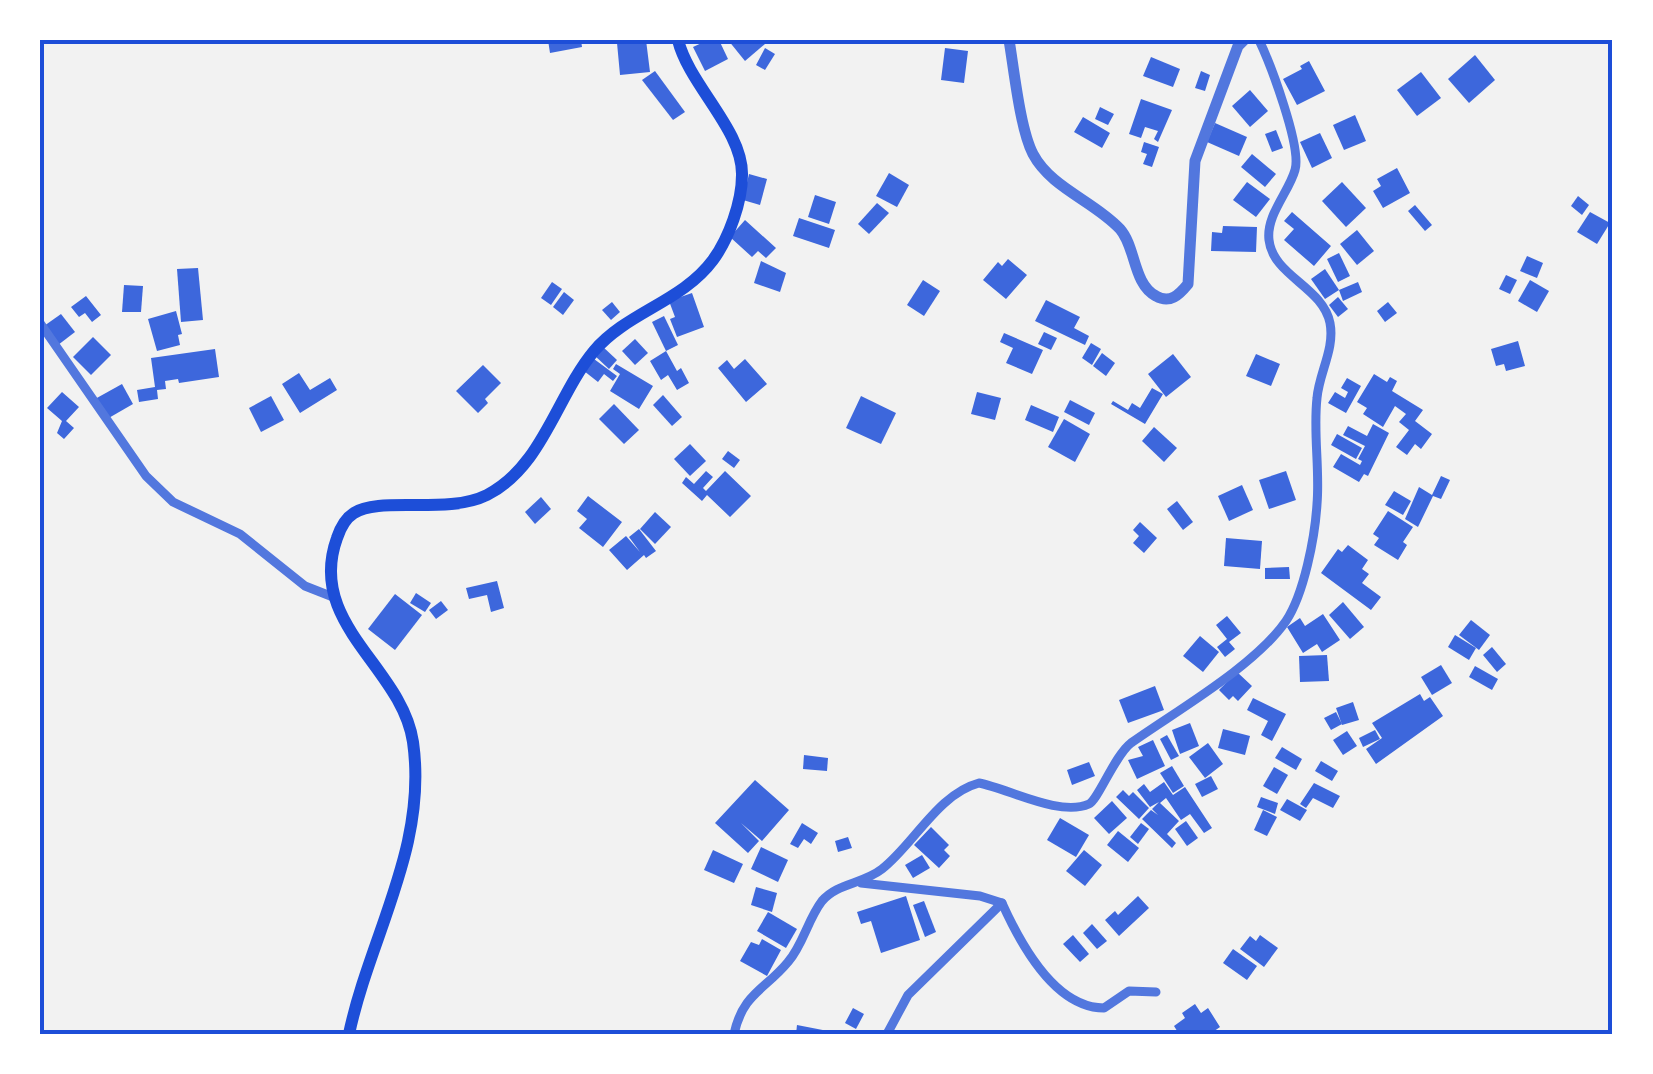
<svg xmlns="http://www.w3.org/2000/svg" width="1653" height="1074" viewBox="0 0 1653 1074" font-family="Arial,sans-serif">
<rect width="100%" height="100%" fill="#f2f2f2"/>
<!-- building -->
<g fill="#3d67dc">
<polygon points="548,40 581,40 582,47 550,53"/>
<polygon points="646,40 650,72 620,75 617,43"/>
<polygon points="708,40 719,40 728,59 705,71 693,47"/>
<polygon points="728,40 762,40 765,44 745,61"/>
<polygon points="765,48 775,54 765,70 756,65"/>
<polygon points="945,48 968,51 964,83 941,80"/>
<polygon points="1475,55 1495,80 1469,103 1448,79"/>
<polygon points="1151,57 1180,69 1173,87 1143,76"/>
<polygon points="1309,61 1325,91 1297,105 1283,79 1302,69 1300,66"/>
<polygon points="655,71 685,112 673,120 642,80"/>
<polygon points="1201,71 1210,75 1205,91 1195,88"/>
<polygon points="1421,72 1441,98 1417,116 1397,90"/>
<polygon points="1250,90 1268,111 1250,127 1232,106"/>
<polygon points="1141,99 1172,110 1158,142 1154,139 1158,131 1145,127 1141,138 1129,134"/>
<polygon points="1100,107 1114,114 1108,125 1095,119"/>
<polygon points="1355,115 1366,141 1344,150 1333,125"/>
<polygon points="1083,117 1110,133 1102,148 1074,132"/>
<polygon points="1215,123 1247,137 1239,156 1207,142"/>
<polygon points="1276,130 1283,148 1272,152 1265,134"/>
<polygon points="1320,133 1332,158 1312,168 1300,142"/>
<polygon points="1144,142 1159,147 1152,167 1143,164 1147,154 1141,152"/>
<polygon points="1252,154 1276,174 1265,187 1241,167"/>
<polygon points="1397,168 1410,193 1383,208 1373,191 1381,186 1377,179"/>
<polygon points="889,173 909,185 897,207 876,196"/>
<polygon points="749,174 767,179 760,205 743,200"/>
<polygon points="1247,182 1270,199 1256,217 1233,200"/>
<polygon points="1342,182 1366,208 1346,227 1322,201"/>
<polygon points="815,195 836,202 829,224 808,217"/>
<polygon points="1578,196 1589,205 1582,215 1571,206"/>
<polygon points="877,203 889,213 869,234 858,224"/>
<polygon points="1415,205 1432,225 1425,231 1408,211"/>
<polygon points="1292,212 1331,246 1314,266 1284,240 1294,229 1284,221"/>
<polygon points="1590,212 1610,223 1597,244 1577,232"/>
<polygon points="799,218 835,230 829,248 793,236"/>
<polygon points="745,220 776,248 766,258 758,251 752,257 730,237"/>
<polygon points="1223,226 1257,227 1256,252 1211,251 1212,232 1222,233"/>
<polygon points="1357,230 1374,251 1357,265 1340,244"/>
<polygon points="1339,253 1350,276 1338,282 1327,259"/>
<polygon points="1527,256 1543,263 1537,278 1520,271"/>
<polygon points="1008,259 1027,275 1006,299 983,280 998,262 1002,266"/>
<polygon points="761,261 786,273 780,292 754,283"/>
<polygon points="198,268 203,320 181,322 177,269"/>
<polygon points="1325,269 1339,290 1325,299 1311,279"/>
<polygon points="1506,275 1517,280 1510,294 1499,289"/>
<polygon points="923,280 940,291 924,316 907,305"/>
<polygon points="1530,280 1549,291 1537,312 1518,301"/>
<polygon points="552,282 562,289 551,305 541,298"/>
<polygon points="1358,282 1362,292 1343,301 1339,290"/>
<polygon points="124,285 143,286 141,312 122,312"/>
<polygon points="564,292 574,300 563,315 553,307"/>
<polygon points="692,293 704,327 677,337 670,319 675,317 669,301"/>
<polygon points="86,296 101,315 92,322 85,313 79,317 71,307"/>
<polygon points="1338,297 1348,309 1338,317 1329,305"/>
<polygon points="1046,300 1080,317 1074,328 1089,336 1085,345 1035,321"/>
<polygon points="612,302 620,312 611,320 602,310"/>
<polygon points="1388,302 1397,313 1385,322 1377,311"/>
<polygon points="176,311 182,334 178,335 180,345 157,351 148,319"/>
<polygon points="61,314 75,332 58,345 44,326"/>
<polygon points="664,316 678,345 666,351 652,322"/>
<polygon points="1044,332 1057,338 1051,350 1038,344"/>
<polygon points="1004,333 1043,350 1032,374 1006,363 1013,348 1000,342"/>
<polygon points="93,337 111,355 91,375 73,357"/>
<polygon points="635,339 648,353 635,365 622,351"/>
<polygon points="1518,341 1525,366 1506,371 1504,364 1496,366 1491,349"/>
<polygon points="1091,343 1101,349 1092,365 1082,358"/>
<polygon points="602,346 617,360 609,369 594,355"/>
<polygon points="215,349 219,377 179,383 178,379 165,381 166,389 157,390 158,399 139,402 137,390 155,387 151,358"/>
<polygon points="666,351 677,371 681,368 689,383 677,390 668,375 661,380 650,361"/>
<polygon points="1102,353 1115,363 1106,376 1093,366"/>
<polygon points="1173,354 1191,377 1166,397 1148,374"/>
<polygon points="1256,354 1280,364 1271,386 1246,376"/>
<polygon points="594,359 617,376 613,381 604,374 598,382 584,371"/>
<polygon points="745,359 767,384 746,402 718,368 727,360 734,369"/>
<polygon points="616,364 653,386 639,409 610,391 620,374 613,369"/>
<polygon points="483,365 501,383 485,399 488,403 478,413 456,391"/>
<polygon points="299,373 310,390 330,378 337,390 300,413 282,384"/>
<polygon points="1374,374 1387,382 1390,377 1397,381 1392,391 1423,410 1415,421 1432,434 1421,449 1415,444 1407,455 1396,447 1409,430 1399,422 1406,414 1395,406 1383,427 1363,414 1367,408 1357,402"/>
<polygon points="1347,378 1361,386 1346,413 1328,403 1335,392 1345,398 1348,392 1341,388"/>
<polygon points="122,384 133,404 107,419 95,399"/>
<polygon points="1152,388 1163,394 1145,424 1111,404 1113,401 1128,410 1132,403 1140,408"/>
<polygon points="62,392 79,407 66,421 74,428 64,439 57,433 62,421 47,408"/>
<polygon points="977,392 1001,398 995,420 971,414"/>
<polygon points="663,395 682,417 672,426 653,405"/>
<polygon points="271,396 284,420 261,432 249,408"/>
<polygon points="861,396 896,413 881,444 846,428"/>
<polygon points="1070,400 1095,413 1089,425 1064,412"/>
<polygon points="614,404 639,430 624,444 599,419"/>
<polygon points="1031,405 1059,417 1053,432 1025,420"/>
<polygon points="1064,419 1090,434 1075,462 1048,447"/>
<polygon points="1373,424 1389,433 1368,476 1364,474 1359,482 1333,467 1341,454 1360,465 1362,461 1358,459 1365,446 1343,435 1348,426 1367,436"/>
<polygon points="1154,427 1177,448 1164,462 1142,441"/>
<polygon points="1337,434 1362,448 1356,459 1331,445"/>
<polygon points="690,444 706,461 690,476 674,459"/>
<polygon points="728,451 740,460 734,468 722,459"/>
<polygon points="706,471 713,477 703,488 706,491 725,471 751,496 730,517 707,495 702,501 682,483 686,477 694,484"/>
<polygon points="1286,471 1296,500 1269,509 1259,480"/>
<polygon points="1441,476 1450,480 1441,499 1433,496 1418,527 1405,519 1419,487 1432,495"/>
<polygon points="1242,485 1253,510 1229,521 1218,496"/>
<polygon points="1394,491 1411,501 1403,515 1385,505"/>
<polygon points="588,496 622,522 603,547 579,528 587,519 577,511"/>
<polygon points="541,497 551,509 535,524 525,512"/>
<polygon points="1177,501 1193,522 1183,530 1167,509"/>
<polygon points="1388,511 1413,527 1403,542 1407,545 1398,560 1374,545 1379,538 1373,534"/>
<polygon points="655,512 671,527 655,544 640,529"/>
<polygon points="1140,522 1157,538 1144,553 1133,543 1139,536 1133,530"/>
<polygon points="639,529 656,551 646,558 644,555 627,570 609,550 626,536 640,552 629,537"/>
<polygon points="1226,538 1262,541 1260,569 1224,566"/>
<polygon points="1348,545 1368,560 1362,569 1369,574 1362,583 1381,597 1371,610 1321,573 1338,549 1342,552"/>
<polygon points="1289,567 1290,579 1265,579 1265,568"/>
<polygon points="497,581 504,608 491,612 487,595 469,599 466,588"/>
<polygon points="416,593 431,603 425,612 410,603"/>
<polygon points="395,594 422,615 395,650 368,629"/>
<polygon points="441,601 448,610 436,619 429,610"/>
<polygon points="1343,602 1364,627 1350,639 1329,615"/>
<polygon points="1323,614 1340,640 1322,652 1317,644 1303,653 1287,627 1300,618 1305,626"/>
<polygon points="1227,616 1241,633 1229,642 1235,649 1225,657 1217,647 1227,639 1216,625"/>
<polygon points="1471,620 1490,635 1479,650 1459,635"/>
<polygon points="1455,635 1476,648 1469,660 1448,647"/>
<polygon points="1200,636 1219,652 1203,672 1183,656"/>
<polygon points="1492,647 1506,664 1497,672 1483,655"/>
<polygon points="1327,655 1329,681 1300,682 1299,656"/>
<polygon points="1441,665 1452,683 1432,695 1421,677"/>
<polygon points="1475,666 1498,679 1492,690 1469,677"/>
<polygon points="1237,672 1252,686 1238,701 1233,696 1229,700 1219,690"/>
<polygon points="1155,686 1164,710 1128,723 1119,700"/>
<polygon points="1420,694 1424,701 1430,697 1443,716 1376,764 1366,749 1382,738 1372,723"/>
<polygon points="1253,698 1286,714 1272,741 1261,735 1268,721 1247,710"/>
<polygon points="1353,702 1359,720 1342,725 1336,708"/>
<polygon points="1336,712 1342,724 1331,730 1324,718"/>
<polygon points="1190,723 1199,746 1180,754 1172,730"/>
<polygon points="1223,729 1250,736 1245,755 1218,748"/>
<polygon points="1375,730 1380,739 1363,747 1359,738"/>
<polygon points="1347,731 1357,746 1343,755 1333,740"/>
<polygon points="1167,735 1179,756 1171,760 1160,739"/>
<polygon points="1153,740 1165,766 1137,779 1128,760 1143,756 1138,747"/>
<polygon points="1208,743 1223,764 1205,778 1189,757"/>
<polygon points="1282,747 1302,759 1296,770 1275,758"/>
<polygon points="804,755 828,758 827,771 803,769"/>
<polygon points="1321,761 1338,771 1332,781 1315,771"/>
<polygon points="1089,762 1095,776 1072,785 1067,770"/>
<polygon points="1172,766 1184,786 1173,793 1160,773"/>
<polygon points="1274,767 1288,775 1277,794 1263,786"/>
<polygon points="1211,776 1218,789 1202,797 1195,784"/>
<polygon points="755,780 789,810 762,841 741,823 759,841 748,853 715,823"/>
<polygon points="1164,782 1173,795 1185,787 1212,828 1204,833 1190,814 1181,820 1166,798 1160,803 1179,821 1167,834 1176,843 1172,848 1142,819 1151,810 1158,815 1152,809 1159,802 1150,807 1137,790 1144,784 1150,792"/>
<polygon points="1314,783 1340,796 1333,808 1313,798 1306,808 1300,804"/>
<polygon points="1123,790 1129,796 1133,792 1149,808 1139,819 1116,797"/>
<polygon points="1261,797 1278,803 1275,814 1257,807"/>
<polygon points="1287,799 1307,810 1300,821 1280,810"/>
<polygon points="1112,801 1127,818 1109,834 1094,818"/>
<polygon points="1263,810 1277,817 1267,836 1254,830"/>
<polygon points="1060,818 1089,835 1076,857 1047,840"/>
<polygon points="1186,821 1198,838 1187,846 1175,829"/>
<polygon points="802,823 818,833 811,844 804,839 798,848 790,844"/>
<polygon points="1141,823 1149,829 1138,844 1130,837"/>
<polygon points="931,827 949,845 944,850 950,856 939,868 914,845"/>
<polygon points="1118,831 1139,848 1128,862 1107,845"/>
<polygon points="848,837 852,848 838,852 835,841"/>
<polygon points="761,847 788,860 778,882 751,869"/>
<polygon points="713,850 743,864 734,883 704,870"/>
<polygon points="1084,850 1102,865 1085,886 1066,871"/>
<polygon points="922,855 930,868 913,878 905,865"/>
<polygon points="756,887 777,893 772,912 751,905"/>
<polygon points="906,896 920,940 881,953 871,921 861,924 857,912"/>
<polygon points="1138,896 1149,908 1119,936 1105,920 1115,911 1118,915"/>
<polygon points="924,901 936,932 925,937 913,905"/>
<polygon points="768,912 797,929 786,948 757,931"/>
<polygon points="1092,924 1107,941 1097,949 1083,933"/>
<polygon points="1073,935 1089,954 1080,962 1063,944"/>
<polygon points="1260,935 1278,948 1264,967 1240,949 1250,936 1256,941"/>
<polygon points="762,939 781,950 767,976 740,961 751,942 759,945"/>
<polygon points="1233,949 1257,966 1247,980 1223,963"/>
<polygon points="1195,1004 1201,1013 1208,1008 1220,1027 1210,1034 1179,1034 1174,1026 1185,1018 1182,1013"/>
<polygon points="853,1008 864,1014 856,1029 845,1023"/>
<polygon points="797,1025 833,1032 833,1034 796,1034"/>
</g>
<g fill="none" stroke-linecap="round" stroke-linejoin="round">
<!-- minor -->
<g stroke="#5277de" stroke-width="9">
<polyline points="40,323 146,476 173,502 240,534 305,586 333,597"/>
<path d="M861,883l119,13 22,7c18,40 53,105 102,105l25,-17 27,1"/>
<path d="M734,1034c9,-41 31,-44 54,-72 15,-17 20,-43 34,-61 15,-18 41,-17 60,-32 32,-25 56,-75 97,-86 30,6 81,34 110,21 9,-4 26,-49 42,-61 45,-32 124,-77 155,-122 18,-27 29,-84 31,-117 3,-35 -4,-71 0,-106 2,-25 18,-49 13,-75 -7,-36 -57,-47 -61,-83 -3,-25 20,-48 26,-70 7,-23 -25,-107 -36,-130"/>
<polyline points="887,1034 908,995 1002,903"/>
</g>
<!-- tertiary -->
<path stroke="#5277de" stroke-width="11" d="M1009,40c5,29 11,89 24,114 18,34 61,47 87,75 16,18 13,55 36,67 14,8 23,-1 32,-12l7,-123 43,-115 6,-6"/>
<!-- secondary -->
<path stroke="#1d4ed8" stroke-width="12" d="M349,1034c21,-99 79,-187 64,-292 -11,-75 -107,-118 -76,-204 3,-9 9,-20 17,-25 25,-17 93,2 133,-18 56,-29 69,-98 107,-144 33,-39 88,-49 119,-91 16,-22 29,-58 29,-85 1,-45 -53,-90 -64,-135"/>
</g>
<!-- border -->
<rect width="1653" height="1074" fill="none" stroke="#ffffff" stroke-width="85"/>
<rect x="42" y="42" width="1568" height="990" fill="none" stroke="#1d4ed8" stroke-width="4"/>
</svg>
